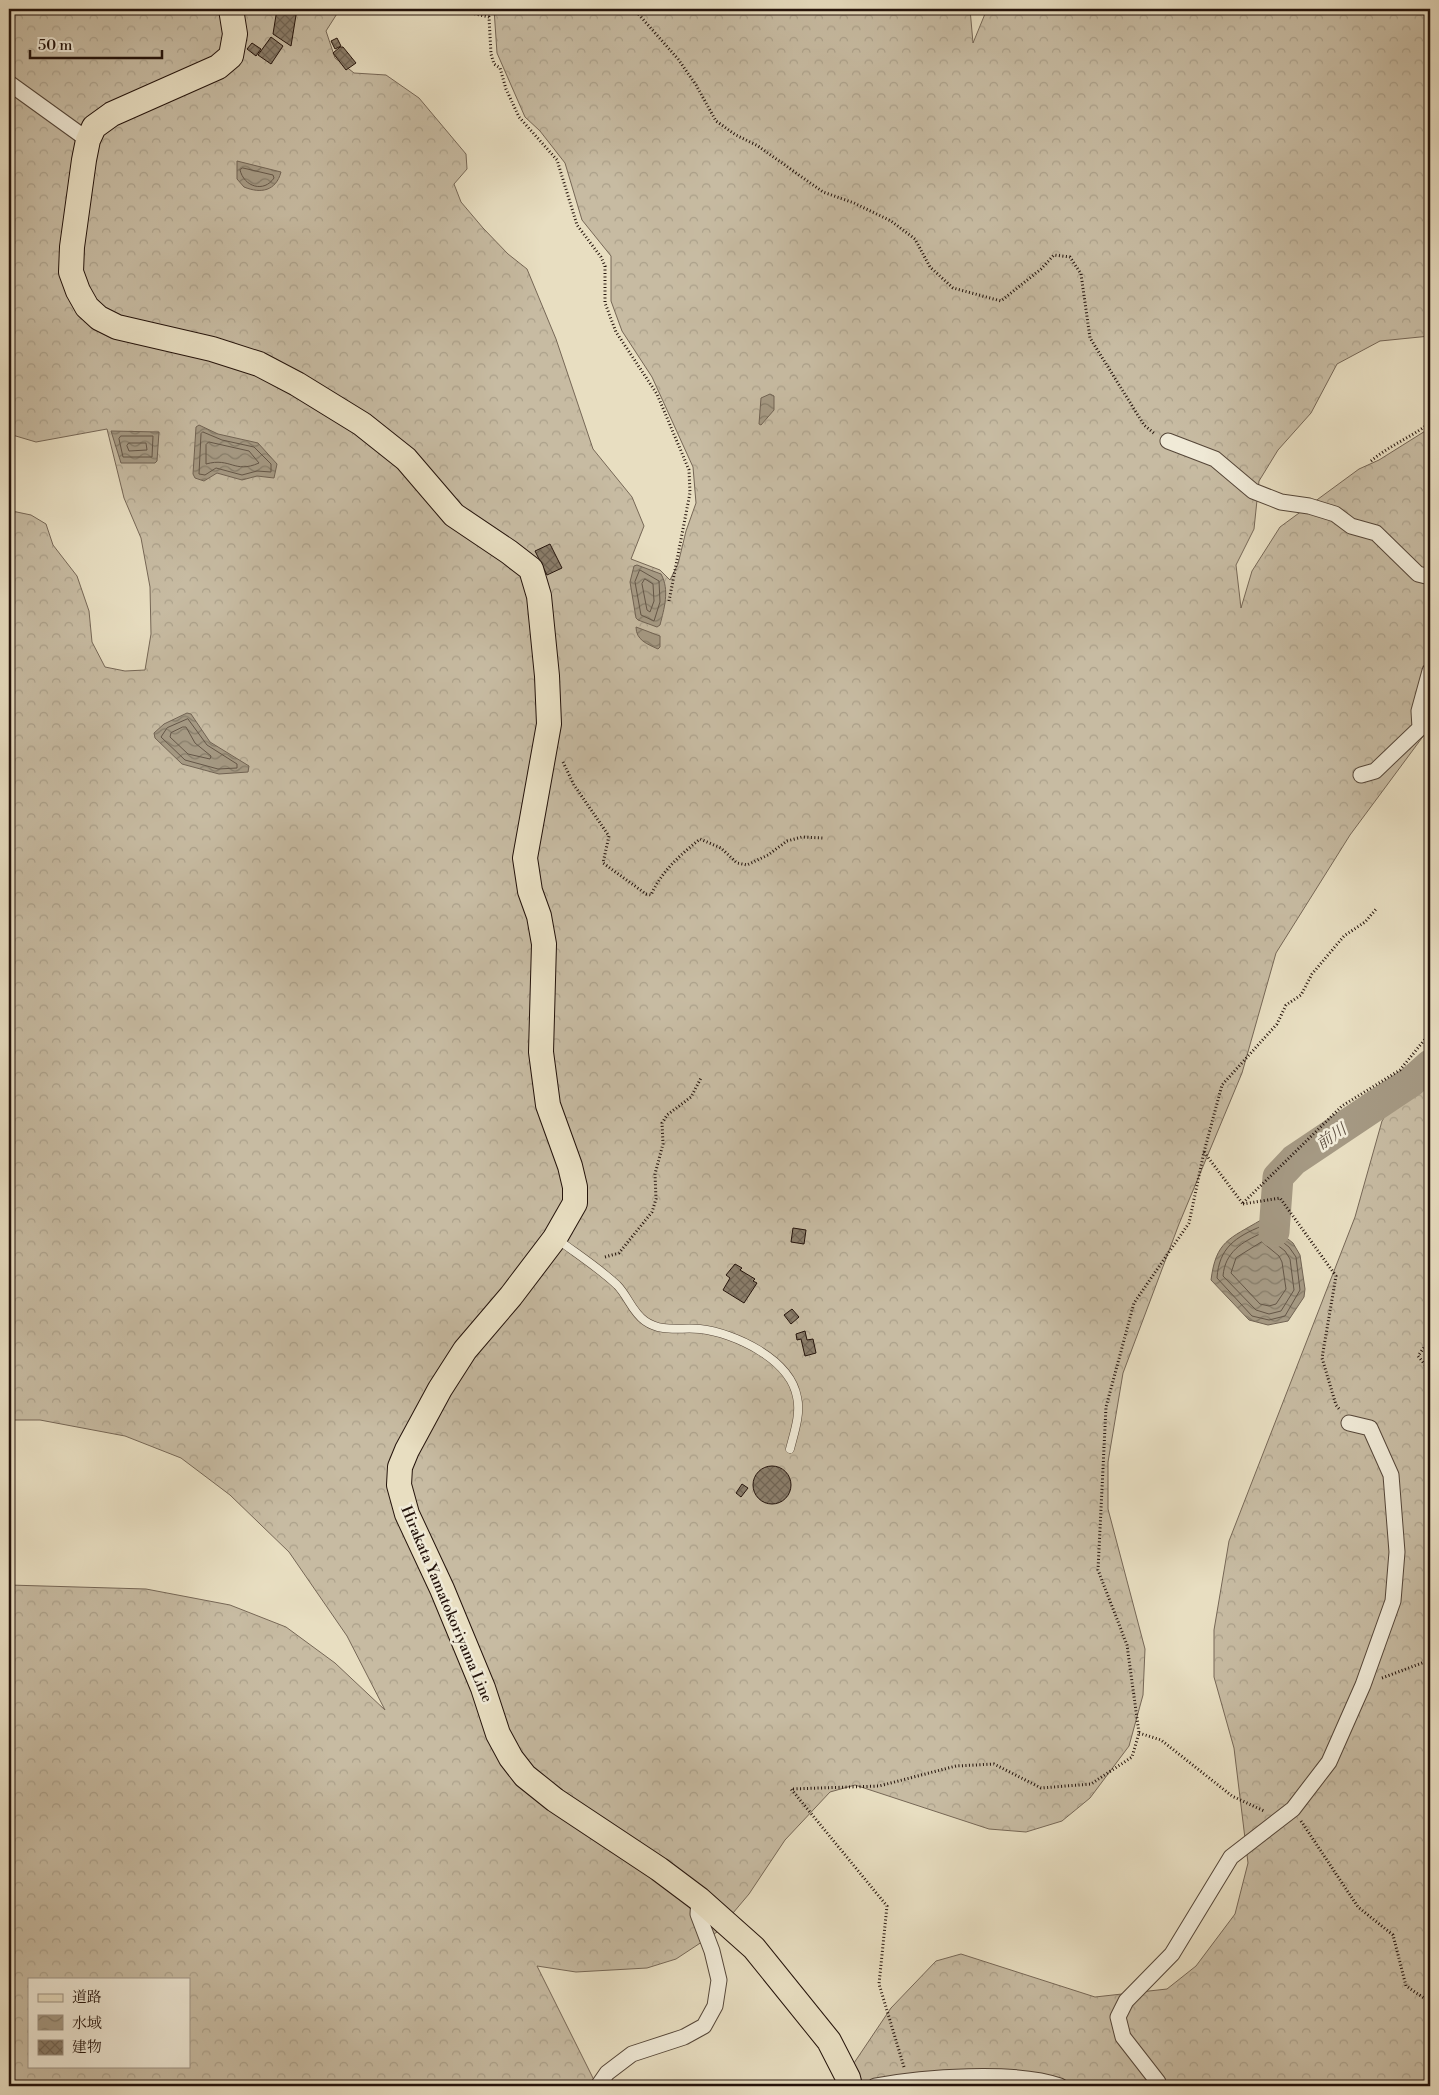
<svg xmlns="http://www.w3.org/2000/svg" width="1439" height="2095" viewBox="0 0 1439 2095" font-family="'Libre Bodoni','Noto Serif JP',serif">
<defs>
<pattern id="forest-crowns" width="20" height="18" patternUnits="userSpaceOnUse" patternTransform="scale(1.25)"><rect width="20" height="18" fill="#c7bba2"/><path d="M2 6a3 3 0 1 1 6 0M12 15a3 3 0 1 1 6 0" fill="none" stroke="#aba08a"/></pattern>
<pattern id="water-waves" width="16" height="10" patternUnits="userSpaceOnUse" patternTransform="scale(1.25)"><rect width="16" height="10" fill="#a59983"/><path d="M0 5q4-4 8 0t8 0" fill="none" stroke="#867c69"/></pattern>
<pattern id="building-cross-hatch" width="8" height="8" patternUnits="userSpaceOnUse" patternTransform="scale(1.25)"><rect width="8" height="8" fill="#8a7d6a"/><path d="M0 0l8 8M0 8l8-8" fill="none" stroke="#716555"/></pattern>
</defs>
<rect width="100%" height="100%" fill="#e8dec1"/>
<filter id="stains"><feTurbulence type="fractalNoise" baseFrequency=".004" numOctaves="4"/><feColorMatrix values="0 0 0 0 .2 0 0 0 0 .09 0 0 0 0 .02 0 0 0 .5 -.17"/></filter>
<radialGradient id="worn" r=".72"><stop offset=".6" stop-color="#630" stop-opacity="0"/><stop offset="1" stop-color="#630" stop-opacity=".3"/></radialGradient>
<!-- forest -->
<g fill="url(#forest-crowns)" stroke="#766756" fill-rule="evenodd">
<path d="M9,9h331l-14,22 9,27 19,15 32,2 33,23 47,56 1,15 -13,15 7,18 22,26 25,26 19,15 29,70 37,110 39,48 12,29 -13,33 29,11 10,10 8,-16 8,-33 10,-28 -3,-36 -41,-90 -30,-46 -11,-30v-45l-29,-36 -17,-57 -25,-32 -15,-14 -28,-64 -3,-44h476l3,34 14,-34h443v327l-50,5 -43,23 -26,49 -33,37 -19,31 -5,48 -18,36 5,43 11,-37 28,-44 79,-58 20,-9 51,-32v299l-80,108 -74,118 -34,120 -63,151 -56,149 -15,89v47l37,140 -2,46 -14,51 -39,52 -28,23 -36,11 -37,-3 -134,-44 -25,7 -45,48 -36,54 -32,38 -41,27 -29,9 -71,4 -39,-6 60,120h-588v-501l137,4 84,16 56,22 49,36 50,47 -38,-74 -58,-84 -59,-57 -49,-37 -56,-22 -85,-16h-31v-906l3,-3 19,4 15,9 7,21 24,31 12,35 3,31 13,25 20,4 20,-1 6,-36 -1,-47 -9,-49 -17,-40 -17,-69 -71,13 -27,-8zM29,1979h160v87h-160z"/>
<polygon points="1430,1044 1430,2086 834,2086 854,2063 891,2008 936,1961 961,1954 1095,1997 1167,1989 1196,1966 1235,1914 1248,1863 1234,1748 1214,1677 1214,1630 1229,1541 1355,1217 1382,1121"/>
</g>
<!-- water -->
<g fill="url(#water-waves)" stroke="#716353">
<path d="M237,161l44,11c-5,19 -20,22 -37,15l-7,-8z"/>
<polygon points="770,394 774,396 774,410 761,425 759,424 761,398"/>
<polygon points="199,425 218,434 258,443 277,464 274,478 257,476 242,480 217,473 204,481 195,478 193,474 196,427"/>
<polygon points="111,431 159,432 157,461 155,463 121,463"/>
<path d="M637,565l24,9c9,16 3,35 -1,51l-3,2 -19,-7 -2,-2 -6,-36 4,-16z"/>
<path d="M636,627l24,9v11l-2,2c-11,-5 -22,-9 -22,-22z"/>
<polygon points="187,713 191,714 210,742 249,766 248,772 219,774 182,764 155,738 154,733 164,724"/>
<path d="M1261,1220l7,3 25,20 7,12 5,34 -1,8 -16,24 -20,4 -19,-5 -38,-40c5,-39 18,-41 50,-60z"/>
</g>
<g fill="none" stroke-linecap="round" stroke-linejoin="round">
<!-- shore -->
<g stroke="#645647" stroke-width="1">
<path d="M243,168l30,7 1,3c-10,15 -30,9 -34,-8z"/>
<polygon points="203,432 222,440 254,447 271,464 271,472 257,471 242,475 216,468 205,475 199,474 201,434"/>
<polygon points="121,436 153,436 152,457 123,457 119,439"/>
<path d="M209,442l40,9 10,12c-25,11 -28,-6 -53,1v-19z"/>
<polygon points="129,443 146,443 147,450 129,451 127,446"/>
<polygon points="640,570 659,581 660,602 654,621 641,615 635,582"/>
<polygon points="645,579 653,584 654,601 650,612 647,610 642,584"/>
<polygon points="188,719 207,745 237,764 237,768 218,769 185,760 161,737 167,728"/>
<polygon points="183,727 186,727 195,743 211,756 210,759 188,754 170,737 171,733"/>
<path d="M1262,1226l27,21 7,10 4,33 -15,26 -16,4 -17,-4 -35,-38c2,-30 18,-41 45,-52z"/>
<path d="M1262,1233l23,18 5,8 4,31 -13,21 -12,3 -13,-4 -33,-34c2,-24 19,-34 39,-43z"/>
<polygon points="1262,1242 1279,1256 1282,1262 1286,1289 1276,1304 1269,1306 1260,1304 1231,1273 1236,1258"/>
</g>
<!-- river -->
<polyline stroke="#a59983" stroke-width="31" points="1274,1232 1278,1177 1294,1160 1412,1081 1430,1065"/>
</g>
<!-- building -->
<g fill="url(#building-cross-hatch)" stroke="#24130b">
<polygon points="277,9 297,9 291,46 273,34"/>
<polygon points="271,37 283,46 271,64 258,55"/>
<polygon points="337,38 341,46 335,49 331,41"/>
<polygon points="252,43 261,49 256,56 247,49"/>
<polygon points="340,47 343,47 356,63 346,70 333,53"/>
<polygon points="550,544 562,568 547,575 535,551"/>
<polygon points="793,1228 806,1230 804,1244 791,1242"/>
<polygon points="735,1264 742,1268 740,1270 755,1279 753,1281 757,1283 744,1303 723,1290 730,1278 726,1275"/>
<polygon points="792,1309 799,1317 791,1324 784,1315"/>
<polygon points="805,1331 807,1340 813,1339 816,1353 805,1356 801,1339 797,1340 796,1334"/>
<circle cx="772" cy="1485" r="19"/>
<polygon points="742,1484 748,1488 741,1497 736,1493"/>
</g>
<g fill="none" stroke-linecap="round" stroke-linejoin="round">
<defs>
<path id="service" d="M557,1239c20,15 42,29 60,46 11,11 15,27 28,36 17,12 36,6 55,8 35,4 90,30 97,68 4,17 -3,36 -7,52"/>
<g id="minor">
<polyline points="9,83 88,140"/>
<polyline points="1168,441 1215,459 1253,491 1281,502 1309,506 1335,514 1351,526 1376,533 1418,574 1430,577"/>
<polyline points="1361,775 1375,771 1420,728 1419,711 1430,671"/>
<polyline points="598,2086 607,2073 632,2054 684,2037 704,2026 715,2006 719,1980 712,1951 698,1914 699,1899"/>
<path d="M875,2086c48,-9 140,-16 185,0"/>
<polyline points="1158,2086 1158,2082 1123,2037 1118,2017 1126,2001 1172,1954 1231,1857 1293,1809 1329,1762 1363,1685 1393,1601 1397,1552 1391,1475 1370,1428 1349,1423"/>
</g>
<polyline id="primary" points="231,9 235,34 231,56 218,67 112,114 94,127 88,140 84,160 72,247 71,272 78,291 87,307 99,318 117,327 212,349 259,364 297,384 362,424 406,459 454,515 509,552 531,569 539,596 547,676 549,724 525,858 530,891 539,916 544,944 541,1052 548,1105 570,1166 575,1187 575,1203 555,1238 511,1296 465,1350 440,1389 407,1450 400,1467 399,1485 407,1514 442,1589 483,1688 498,1734 511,1758 525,1776 555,1800 659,1869 699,1899 754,1948 829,2041 848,2078 850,2086"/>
</defs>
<!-- service casing -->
<use href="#service" stroke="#554638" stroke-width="9"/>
<!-- minor casing -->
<use href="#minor" stroke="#554638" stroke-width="17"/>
<!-- primary casing -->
<use href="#primary" stroke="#24130b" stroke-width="26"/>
<!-- path -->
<g stroke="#24130b" stroke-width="3" stroke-dasharray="1 2.5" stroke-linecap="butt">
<polyline points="454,9 489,17 491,54 494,64 500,68 506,89 519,117 557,160 577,225 601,257 605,266 605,303 616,332 657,394 689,470 690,493 669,601"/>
<polyline points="634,9 678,59 696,85 716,121 736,135 758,146 823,192 854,203 891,221 915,239 930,267 953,288 1001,301 1041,269 1054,255 1070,257 1081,274 1090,338 1144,425 1155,434"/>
<path d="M1371,461c18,-15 40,-24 59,-38"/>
<path d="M563,762l11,23 35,51 -6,27 43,31 5,1c10,-23 29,-40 49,-56l21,9 16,15 10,2 21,-10 19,-14 15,-4 21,1"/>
<polyline points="1204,1152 1243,1204"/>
<polyline points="1243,1203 1342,1106 1400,1070 1430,1033"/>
<polyline points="1243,1204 1280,1198 1336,1276 1322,1358 1336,1405 1340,1410"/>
<polyline points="605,1257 619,1253 652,1212 656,1199 655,1174 663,1144 662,1123 667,1115 691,1097 701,1078"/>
<polyline points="1430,1339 1418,1356 1430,1371"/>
<polyline points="1382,1678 1430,1660"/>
<polyline points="1139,1733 1161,1740 1232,1796 1264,1811"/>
<polyline points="1301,1821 1358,1907 1393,1935 1406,1986 1430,2002"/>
<polyline points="904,2067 879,1984 887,1906 791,1789 879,1786 956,1766 994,1764 1041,1788 1091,1784 1132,1757 1139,1733 1127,1645 1098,1570 1106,1407 1134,1303 1189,1223 1204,1152 1222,1085 1277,1024 1286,1005 1301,995 1312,974 1344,936 1365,922 1377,908"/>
</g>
<!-- service -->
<use href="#service" stroke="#f0ead7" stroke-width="8"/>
<!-- minor -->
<use href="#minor" stroke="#f0ead7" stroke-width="15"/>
<!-- primary -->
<use href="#primary" stroke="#e8dec1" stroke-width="24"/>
</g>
<g text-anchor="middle" stroke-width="5" stroke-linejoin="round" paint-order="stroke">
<!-- street labels -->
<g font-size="15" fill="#24130b" stroke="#f0ead7">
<text transform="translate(447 1604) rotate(67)" y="5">Hirakata Yamatokoriyama Line</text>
</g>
<!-- water labels -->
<g font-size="16" font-style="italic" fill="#5e4f41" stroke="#f0ead7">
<text transform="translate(1331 1136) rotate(-34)" y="6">前川</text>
</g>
</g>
<!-- margin -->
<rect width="1439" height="2095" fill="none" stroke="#e8dec1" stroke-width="30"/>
<rect x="10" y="10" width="1419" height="2075" fill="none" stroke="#24130b" stroke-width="2.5"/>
<rect x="15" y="15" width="1409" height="2065" fill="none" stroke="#24130b"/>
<!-- legend -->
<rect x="28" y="1978" width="162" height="90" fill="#f0ead7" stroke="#9e9485"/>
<rect x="38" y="1994" width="25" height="8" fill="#e8dec1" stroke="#9e9485"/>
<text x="72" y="2002" font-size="15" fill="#24130b">道路</text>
<rect x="38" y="2015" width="25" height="15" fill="url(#water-waves)" stroke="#9e9485"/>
<text x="72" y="2028" font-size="15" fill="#24130b">水域</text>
<rect x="38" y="2040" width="25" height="15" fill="url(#building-cross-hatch)" stroke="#9e9485"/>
<text x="72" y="2052" font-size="15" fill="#24130b">建物</text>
<!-- scale -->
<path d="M30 50v8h132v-8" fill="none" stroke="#24130b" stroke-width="2.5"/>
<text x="38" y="50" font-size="15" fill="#24130b" stroke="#f0ead7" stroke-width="4" paint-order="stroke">50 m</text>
<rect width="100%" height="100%" filter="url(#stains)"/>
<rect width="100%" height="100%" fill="url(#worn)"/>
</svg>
